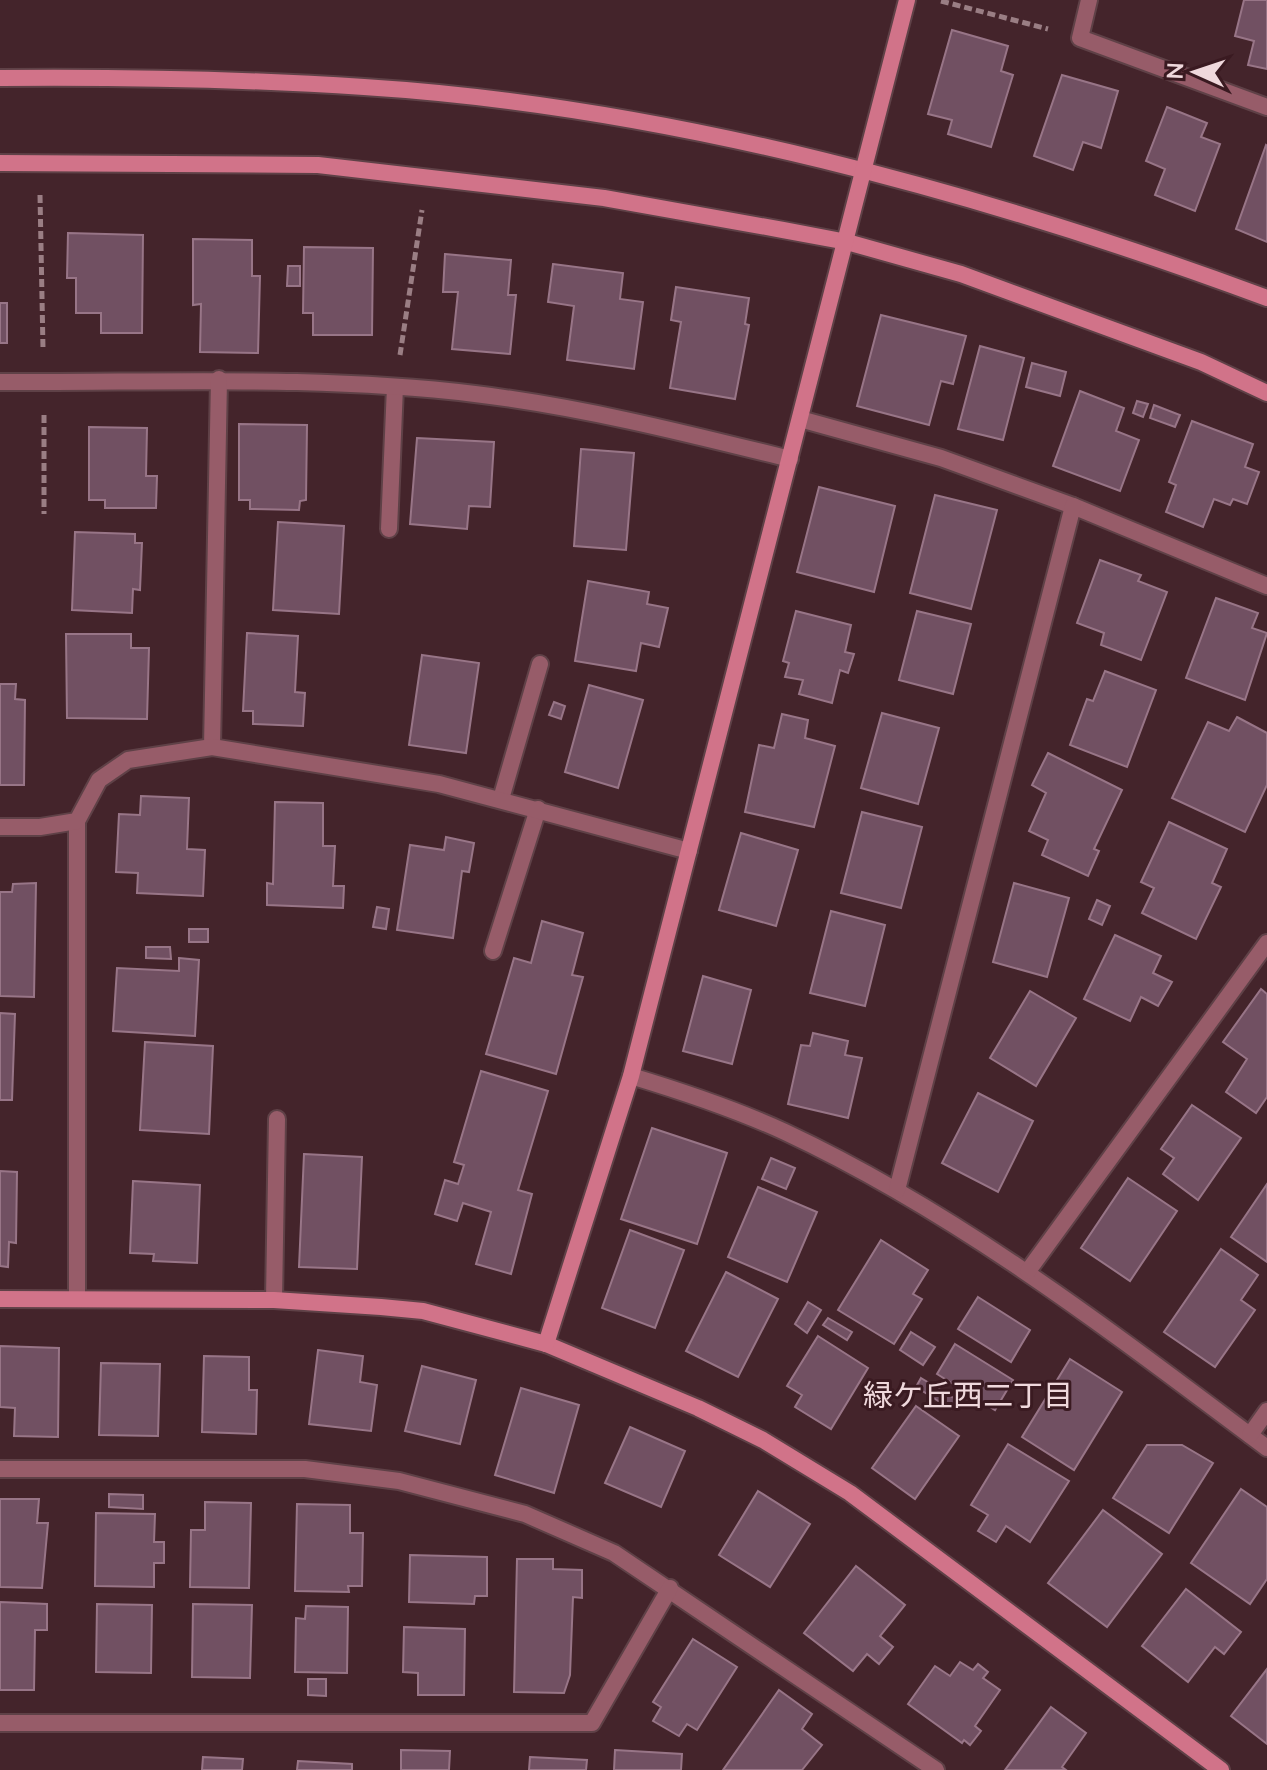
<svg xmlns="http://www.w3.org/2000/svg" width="1267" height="1770" viewBox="0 0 1267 1770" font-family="Lato,'Noto Sans JP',sans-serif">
<rect width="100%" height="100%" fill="#44242b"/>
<!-- building -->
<g fill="#715062" stroke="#987587" stroke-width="2">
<polygon points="1244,0 1267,0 1267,69 1248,65 1254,41 1235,36"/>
<polygon points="952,30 1008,46 1001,71 1013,75 991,147 948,134 952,120 928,114"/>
<polygon points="1062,75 1118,91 1101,148 1083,142 1073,170 1034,156"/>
<polygon points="1167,107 1207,123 1201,137 1220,144 1195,211 1155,195 1165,169 1146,161"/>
<polygon points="1266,145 1267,146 1267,242 1236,229"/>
<polygon points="68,233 143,235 142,333 101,333 101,313 76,313 76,278 67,278"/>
<polygon points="193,239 252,240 252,276 260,276 258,353 200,352 201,304 193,305"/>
<polygon points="304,247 373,248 372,335 313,335 313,313 303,313"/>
<polygon points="445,254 511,260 508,295 516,295 510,354 452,349 458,292 443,292"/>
<polygon points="553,264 623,273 620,299 643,302 634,369 567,360 574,306 548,302"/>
<polygon points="288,266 300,266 300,286 287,286"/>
<polygon points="676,287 749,298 745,324 749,325 735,399 670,388 681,322 671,320"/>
<rect x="0" y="303" width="7" height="40"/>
<polygon points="881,315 966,336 953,384 941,381 929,425 857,406"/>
<polygon points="980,346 1024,358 1003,440 958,429"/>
<polygon points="1032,363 1066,372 1060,396 1026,387"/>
<polygon points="1080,391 1124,408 1116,431 1139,440 1120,491 1053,466"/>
<polygon points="1137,401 1148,404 1143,417 1133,413"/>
<polygon points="1154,405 1180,415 1175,427 1150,418"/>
<polygon points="1192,421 1253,444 1245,467 1259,472 1247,504 1233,499 1230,505 1214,499 1203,527 1166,512 1176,485 1169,482"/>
<polygon points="239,424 307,425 306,500 300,501 299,510 250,509 250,500 239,500"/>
<polygon points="89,427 147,428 146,476 157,476 156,508 105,508 105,500 89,500"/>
<polygon points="417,438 494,442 490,507 469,506 467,529 410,524"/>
<polygon points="581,449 634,453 626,550 574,546"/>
<polygon points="819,487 895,506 874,592 797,572"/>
<polygon points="935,495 997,510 971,609 910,593"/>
<polygon points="278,522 344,526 339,614 273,610"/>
<polygon points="75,532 135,534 135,543 142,543 140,590 133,589 132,613 72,610"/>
<polygon points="1100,560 1141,575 1138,581 1167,592 1141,660 1101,645 1104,633 1077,623"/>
<polygon points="588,581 649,592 647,604 668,608 659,647 641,643 636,671 575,661"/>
<polygon points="1216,598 1258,613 1252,628 1267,633 1245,700 1186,678"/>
<polygon points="796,611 851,625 845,652 854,654 848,673 840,670 832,703 799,694 803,680 785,677 789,663 783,661"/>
<polygon points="917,611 971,624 953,694 899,680"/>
<polygon points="247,633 298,636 295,692 305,693 303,726 253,724 253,711 243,711"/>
<polygon points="66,634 131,634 131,648 149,648 147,719 67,718"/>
<polygon points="422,655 479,663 466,753 409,745"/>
<polygon points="1105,671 1156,690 1127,767 1070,745 1087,699 1093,701"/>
<polygon points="0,684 16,684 15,699 25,700 24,785 0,785"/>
<polygon points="589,685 643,700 618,788 565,772"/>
<polygon points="554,702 565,706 561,719 549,715"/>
<polygon points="882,713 939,728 918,804 861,788"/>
<polygon points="782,714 808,720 805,738 835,746 814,827 745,812 759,745 774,748"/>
<polygon points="1237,717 1267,733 1267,785 1245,832 1172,798 1208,722 1229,731"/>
<polygon points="1048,753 1122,790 1094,849 1099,851 1088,876 1042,855 1048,840 1029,831 1046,793 1032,785"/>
<polygon points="141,796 189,798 187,849 205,850 203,896 137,893 138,873 116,872 119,814 140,815"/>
<polygon points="275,802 323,803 323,846 335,846 333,886 344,886 343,908 267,905 267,883 273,884"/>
<polygon points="862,812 922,827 901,908 841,893"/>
<polygon points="1169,822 1227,849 1212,883 1221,887 1196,939 1142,913 1154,888 1141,882"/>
<polygon points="741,833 798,850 776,926 719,910"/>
<polygon points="446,837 474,843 469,872 462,871 453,938 397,930 410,845 444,850"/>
<polygon points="36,883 34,997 0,996 0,892 12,892 13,884"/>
<polygon points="1014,883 1069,898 1047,977 993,962"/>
<polygon points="1097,900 1110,906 1102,925 1089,919"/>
<polygon points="377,907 389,909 386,929 373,927"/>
<polygon points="831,911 885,925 865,1006 810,993"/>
<polygon points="542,921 583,933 572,975 583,977 556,1074 486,1054 514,958 531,963"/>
<rect x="189" y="929" width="19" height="13"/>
<polygon points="1115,935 1161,956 1153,973 1172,982 1158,1006 1141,997 1130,1021 1084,999"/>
<polygon points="146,947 170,947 171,959 146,958"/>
<polygon points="179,958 199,960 195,1036 113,1031 117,968 179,971"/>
<polygon points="703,976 751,990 732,1064 683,1051"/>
<polygon points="1261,989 1267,994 1267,1097 1256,1113 1226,1092 1247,1059 1223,1042"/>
<polygon points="1030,991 1076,1018 1036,1086 990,1058"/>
<polygon points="0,1013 15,1014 12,1100 0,1100"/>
<polygon points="813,1033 848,1041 845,1055 862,1058 848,1118 788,1104 801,1045 810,1046"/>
<polygon points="145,1042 213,1046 209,1134 140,1130"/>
<polygon points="481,1071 548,1091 518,1190 532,1194 511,1274 476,1264 491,1212 463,1203 457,1221 435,1214 445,1180 458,1184 464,1165 454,1162"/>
<polygon points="978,1093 1033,1121 998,1192 942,1163"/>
<polygon points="1192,1105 1241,1138 1198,1200 1163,1174 1174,1158 1161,1149"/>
<polygon points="652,1128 727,1153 697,1244 621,1219"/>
<polygon points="304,1154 362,1157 357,1269 299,1267"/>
<polygon points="771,1158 795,1168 786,1189 762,1179"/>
<polygon points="0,1171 17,1172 16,1243 9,1242 8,1267 0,1266"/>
<polygon points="1128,1178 1177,1211 1130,1281 1081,1248"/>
<polygon points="133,1181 200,1185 197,1263 153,1261 154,1254 130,1253"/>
<polygon points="1267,1184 1267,1262 1231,1237"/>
<polygon points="758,1187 817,1212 787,1282 728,1257"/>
<polygon points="630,1230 684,1250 655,1328 602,1308"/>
<polygon points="881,1240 928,1270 913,1294 922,1299 894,1344 838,1310"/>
<polygon points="1221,1249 1258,1275 1241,1300 1255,1310 1215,1367 1164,1332"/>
<polygon points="726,1272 778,1299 738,1377 686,1351"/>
<polygon points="978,1297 1030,1330 1011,1362 958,1329"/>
<polygon points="808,1302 821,1310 807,1333 795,1324"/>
<polygon points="828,1318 852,1332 847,1340 823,1325"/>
<polygon points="911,1332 935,1347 923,1365 900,1350"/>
<polygon points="818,1336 868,1368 831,1429 795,1407 802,1395 787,1386"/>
<polygon points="955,1344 1013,1380 995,1410 937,1374"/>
<polygon points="0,1346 59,1348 58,1437 14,1436 15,1408 0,1407"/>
<polygon points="318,1350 363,1356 360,1382 377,1385 371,1431 309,1424"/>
<polygon points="204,1356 249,1357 249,1390 257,1390 256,1434 202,1432"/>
<polygon points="1070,1359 1122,1392 1074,1470 1022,1437"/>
<polygon points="101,1363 160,1364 158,1436 99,1435"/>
<polygon points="422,1366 476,1380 460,1444 405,1431"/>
<polygon points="921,1378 957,1400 951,1409 916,1387"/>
<polygon points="521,1388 579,1405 554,1493 495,1475"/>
<polygon points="916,1406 959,1436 915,1499 872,1468"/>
<polygon points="630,1427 685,1451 661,1507 605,1483"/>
<polygon points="1008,1444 1069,1481 1030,1542 1006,1526 996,1542 978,1531 988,1515 971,1505"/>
<polygon points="1147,1445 1182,1445 1213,1463 1169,1533 1113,1498"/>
<polygon points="1241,1489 1267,1507 1267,1579 1250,1604 1191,1563"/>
<polygon points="758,1491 810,1524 770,1587 719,1555"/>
<polygon points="109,1494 143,1495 143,1509 109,1507"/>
<polygon points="0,1499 39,1499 37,1523 48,1523 42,1588 0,1587"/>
<polygon points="205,1502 251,1503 249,1588 190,1587 191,1530 205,1530"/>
<polygon points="297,1504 350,1505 350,1533 363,1533 362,1586 348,1586 349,1592 295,1591"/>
<polygon points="1103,1510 1162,1554 1107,1627 1048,1583"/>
<polygon points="96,1513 155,1514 154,1542 164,1542 164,1563 154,1563 154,1587 95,1586"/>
<polygon points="410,1555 487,1557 487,1596 475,1596 474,1604 409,1602"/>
<polygon points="517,1559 553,1559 553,1569 582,1570 582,1598 573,1597 570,1675 564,1693 514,1692"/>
<polygon points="856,1566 905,1605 880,1636 893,1647 879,1664 867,1654 853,1671 804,1633"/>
<polygon points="1186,1589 1241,1632 1224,1654 1215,1647 1188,1682 1142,1646"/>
<polygon points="0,1602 47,1604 47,1630 35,1630 34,1690 0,1690"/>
<polygon points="97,1604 152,1605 151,1673 96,1672"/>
<polygon points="193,1604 252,1605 250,1678 192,1677"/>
<polygon points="306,1606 348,1607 347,1673 295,1672 296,1618 305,1619"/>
<polygon points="404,1627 465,1629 464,1695 418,1695 418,1673 403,1672"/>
<polygon points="693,1639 737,1667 697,1730 687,1724 679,1736 653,1721 661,1707 653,1702"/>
<polygon points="960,1662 973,1670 978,1664 988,1672 983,1678 1000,1690 975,1726 981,1731 970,1745 964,1740 962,1743 908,1704 935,1666 950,1676"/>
<polygon points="1267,1669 1267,1744 1231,1716"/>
<polygon points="308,1679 326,1679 326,1696 308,1695"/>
<polygon points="779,1690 812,1714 802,1729 822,1745 802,1770 723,1770"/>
<polygon points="1051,1707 1086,1733 1062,1767 1066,1770 1005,1770"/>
<polygon points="401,1750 450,1751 449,1770 401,1770"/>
<polygon points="615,1750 682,1754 681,1770 614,1770"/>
<polygon points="203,1757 243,1759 242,1770 202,1770"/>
<polygon points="530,1757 587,1760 586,1770 529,1770"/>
<polygon points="298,1761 352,1764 352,1770 297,1770"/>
</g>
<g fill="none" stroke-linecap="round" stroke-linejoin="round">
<defs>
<g id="lane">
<polyline points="389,529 395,387"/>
<polyline points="501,799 540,664"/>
<polyline points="493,951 538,809"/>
<polyline points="274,1300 277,1119"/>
</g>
<g id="street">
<polyline points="1089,0 1080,38 1267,107"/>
<path d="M0,382c159,1 316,-7 475,12 107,13 210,39 315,65"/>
<polyline points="800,419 941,458 1073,506 1267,586"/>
<polyline points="212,747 219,379"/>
<polyline points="77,821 77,1297"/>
<polyline points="0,827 40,827 77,821 99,780 128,760 212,747 439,784 689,851"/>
<path d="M631,1076c53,16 104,33 154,56 175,82 328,201 482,316"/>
<polyline points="897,1190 1073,506"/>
<polyline points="1028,1271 1267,943"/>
<polyline points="1250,1435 1267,1411"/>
<polyline points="0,1469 305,1469 399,1481 525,1514 614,1553 936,1770"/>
<polyline points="0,1723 592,1723 670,1588"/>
</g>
<g id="secondary">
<path d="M0,78c121,-1 243,1 364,9 302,19 620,106 903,211"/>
<polyline points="0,163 318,165 604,198 783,230 847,242 961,274 1201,362 1267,393"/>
<polyline points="0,1299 274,1300 381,1307 423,1311 546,1344 698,1408 763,1440 850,1493 1221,1770"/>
<polyline points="546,1344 631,1076 907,0"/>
</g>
</defs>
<!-- lane casing -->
<use href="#lane" stroke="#5f4147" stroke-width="20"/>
<!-- street casing -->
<use href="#street" stroke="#5f4147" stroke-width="20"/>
<!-- secondary casing -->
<use href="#secondary" stroke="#5f4147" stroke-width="20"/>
<!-- path -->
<g stroke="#9a7e84" stroke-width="5" stroke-dasharray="8 4" stroke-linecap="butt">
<polyline points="941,1 1048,29"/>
<polyline points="40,195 43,349"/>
<polyline points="400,355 422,210"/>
<polyline points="44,415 44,514"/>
</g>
<!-- lane -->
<use href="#lane" stroke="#975c69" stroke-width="16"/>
<!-- street -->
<use href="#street" stroke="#975c69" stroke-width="16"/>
<!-- secondary -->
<use href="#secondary" stroke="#d17389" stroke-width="16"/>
</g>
<g text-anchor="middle" stroke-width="6" stroke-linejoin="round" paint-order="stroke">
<!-- neighbourhood labels -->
<g font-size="30" fill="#efd8dc" stroke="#3a1a21">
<text x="968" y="1406">緑ケ丘西二丁目</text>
</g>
</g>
<!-- north arrow -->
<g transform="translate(1195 72) rotate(273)" stroke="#3a1a21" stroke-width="6" paint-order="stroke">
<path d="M0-6L14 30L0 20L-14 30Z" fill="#efd8dc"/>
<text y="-12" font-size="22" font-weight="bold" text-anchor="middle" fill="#efd8dc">N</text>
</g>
</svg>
